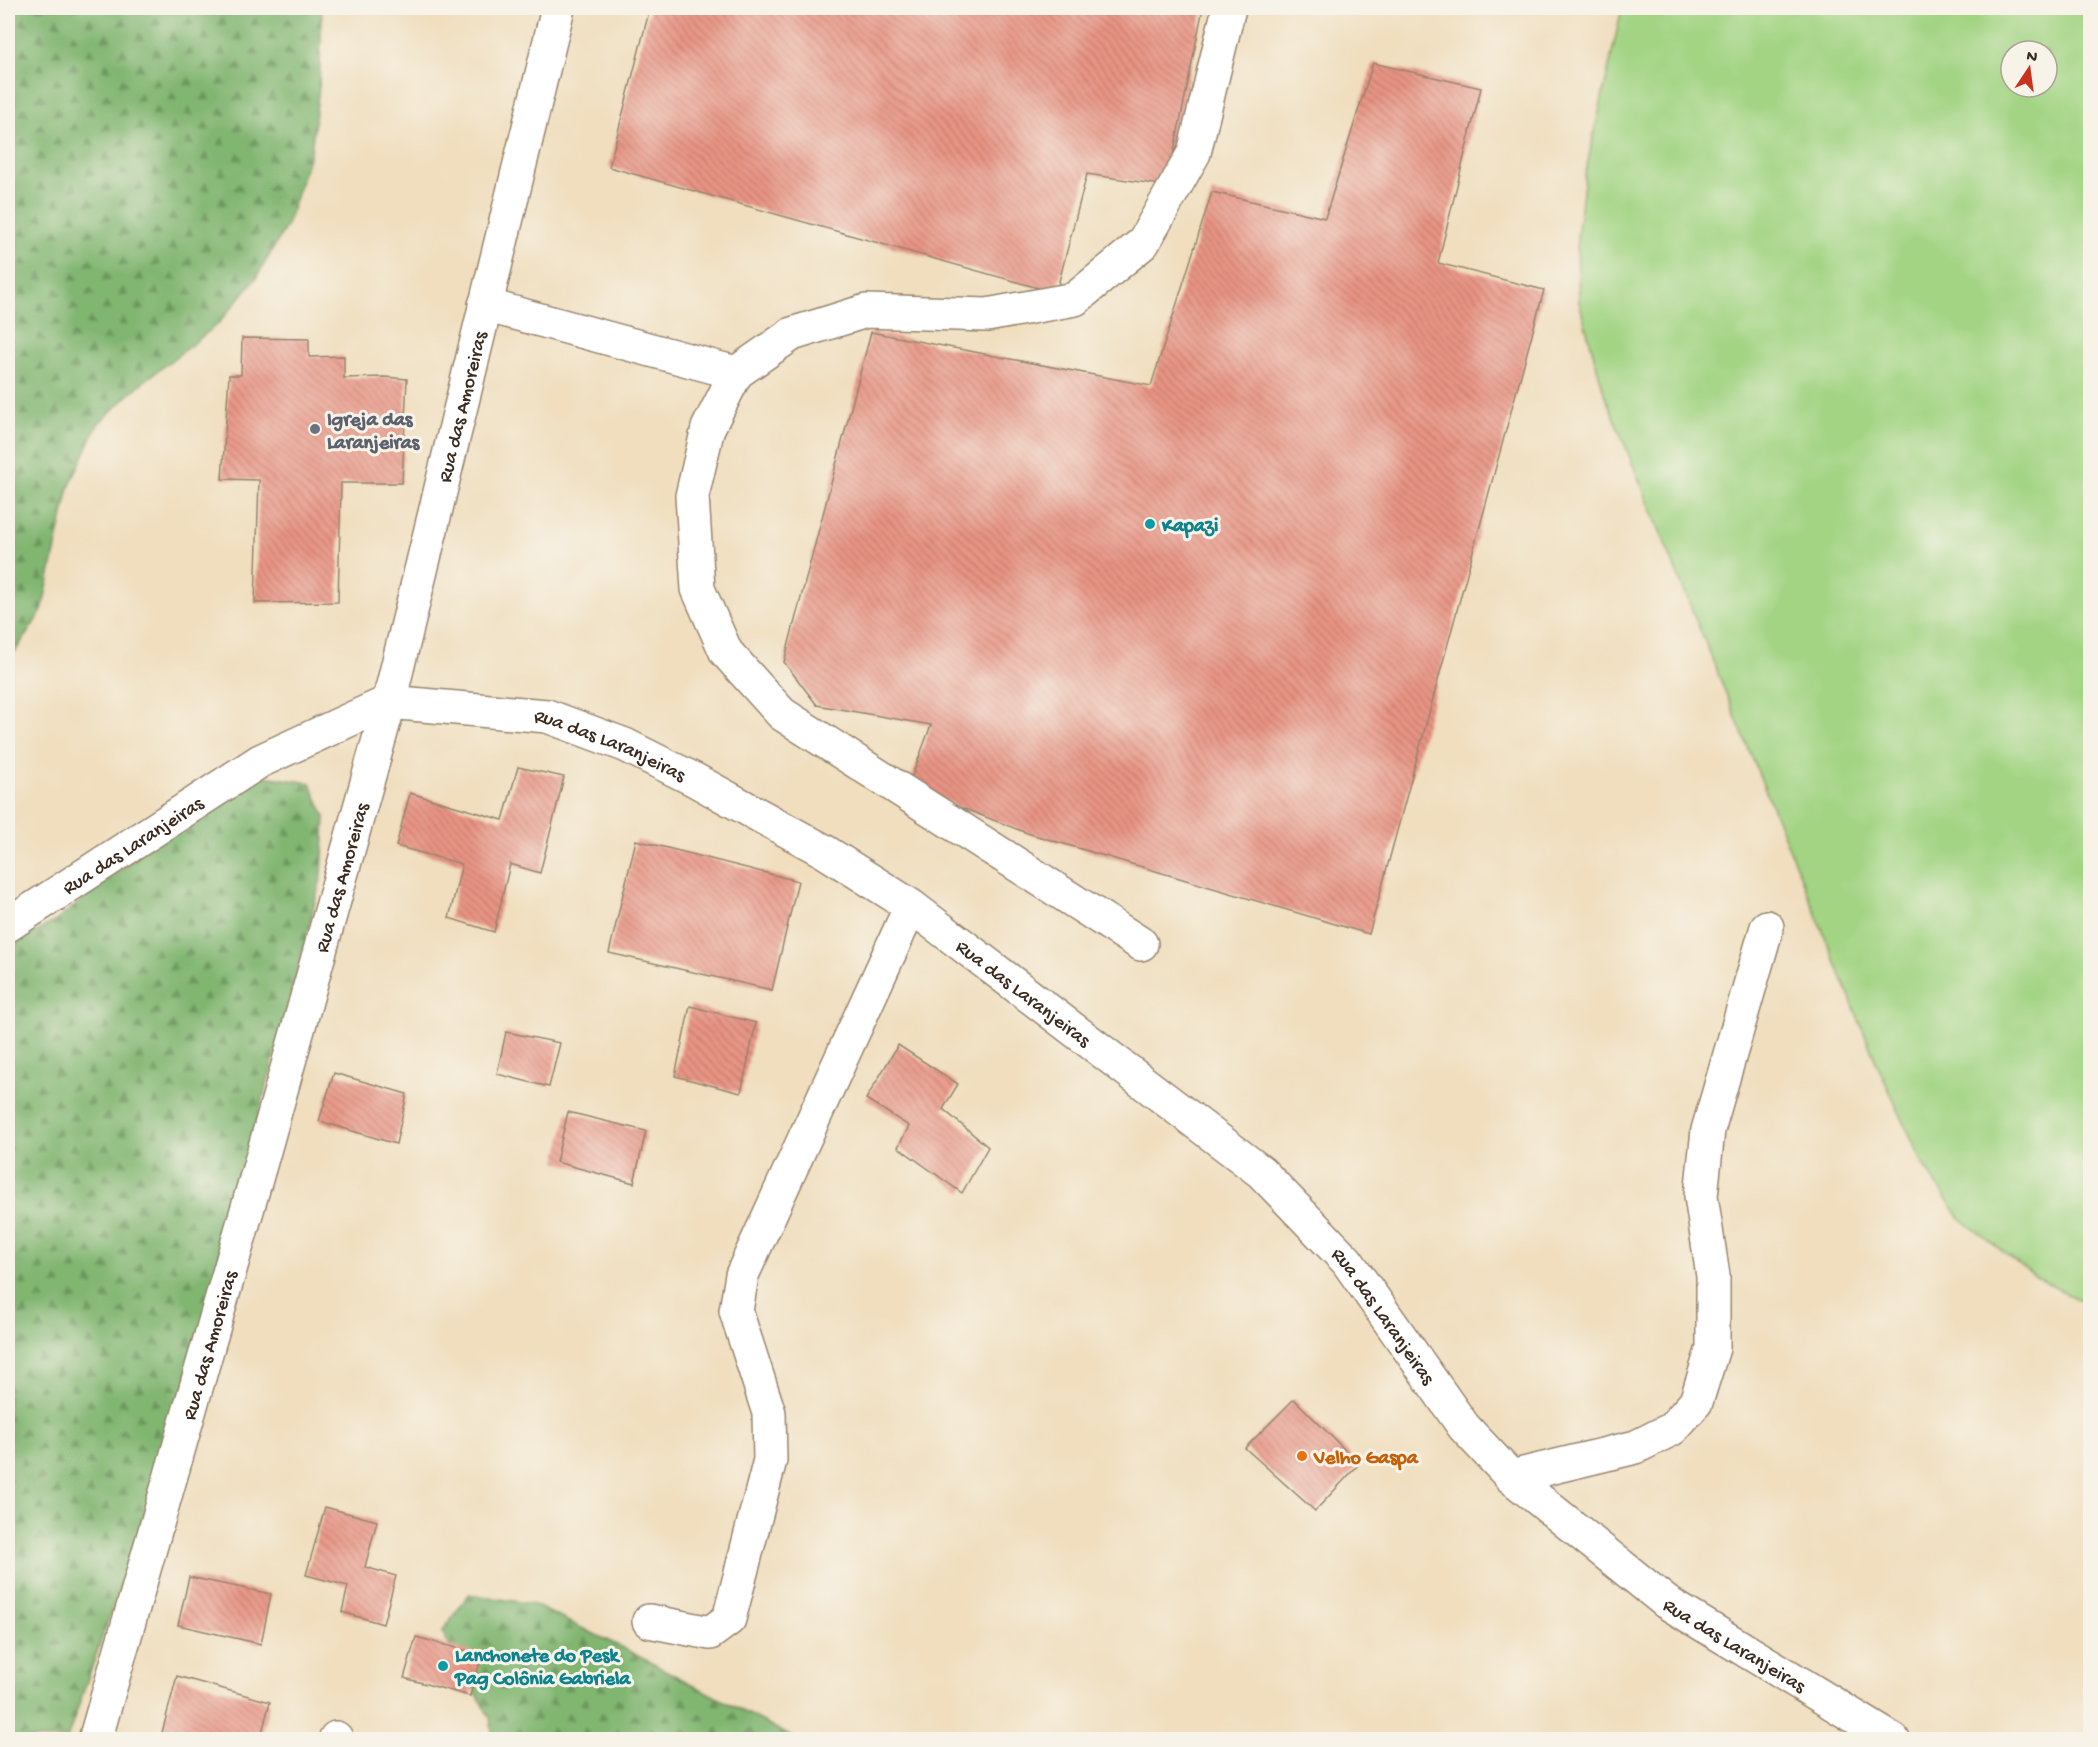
<svg xmlns="http://www.w3.org/2000/svg" width="2098" height="1747" viewBox="0 0 2098 1747" font-family="'Gochi Hand',sans-serif">
<defs>
<pattern id="forest-firs" width="22" height="20" patternUnits="userSpaceOnUse" patternTransform="scale(1.5)"><rect width="22" height="20" fill="#81b671"/><path d="M5 1l3.5 6h-7zM16 11l3.5 6h-7z" fill="#6b945c"/></pattern>
<pattern id="building-back-hatch" width="6" height="6" patternUnits="userSpaceOnUse" patternTransform="scale(1.5)"><rect width="6" height="6" fill="#e99484"/><path d="M-1 5l2 2M0 0l6 6M5-1l2 2" fill="none" stroke="#be796b"/></pattern>
</defs>
<rect width="100%" height="100%" fill="#f7f3e8"/>
<filter id="ink" filterUnits="userSpaceOnUse"><feTurbulence type="fractalNoise" baseFrequency=".0167" numOctaves="2"/><feDisplacementMap in="SourceGraphic" scale="12" xChannelSelector="R" yChannelSelector="G"/><feConvolveMatrix kernelMatrix="1 2 1 2 8 2 1 2 1" color-interpolation-filters="sRGB"/></filter>
<filter id="wash" filterUnits="userSpaceOnUse"><feTurbulence type="fractalNoise" baseFrequency=".008" numOctaves="4" result="noise"/><feDisplacementMap in="SourceGraphic" scale="24" xChannelSelector="R" yChannelSelector="G"/><feGaussianBlur stdDeviation="1.35" result="paint"/><feColorMatrix in="noise" values="0 0 0 0 0 0 0 0 0 0 0 0 0 0 0 0 0 1.4 0 .05"/><feComposite in="paint" operator="in"/></filter>
<g filter="url(#wash)">
<rect width="100%" height="100%" fill="#f0debe"/>
<!-- grass -->
<path fill="#a2d483" stroke="#6e7f50" stroke-width="1.5" fill-rule="evenodd" d="M1622,8h468v1298l-56,-30 -74,-58 -36,-52 -48,-104 -271,-666 -26,-94 -2,-63 8,-64zM2011,51h36v36h-36z"/>
<!-- forest -->
<g fill="url(#forest-firs)" stroke="#5e7048" stroke-width="1.5">
<polygon points="8,8 322,8 319,87 311,151 287,225 256,278 217,325 137,387 98,424 69,487 42,611 8,662"/>
<polygon points="258,775 310,783 325,817 322,874 306,938 176,1424 67,1739 8,1739 8,948 57,920 207,800"/>
<polygon points="469,1594 532,1604 623,1648 796,1739 493,1739 490,1718 442,1632"/>
</g>
<g id="blocks">
<!-- building -->
<g fill="url(#building-back-hatch)">
<polygon points="650,8 1203,8 1167,186 1087,174 1056,293 609,167"/>
<polygon points="1373,63 1481,88 1438,263 1544,290 1369,934 1027,833 908,787 931,725 817,705 784,662 871,332 1151,386 1212,192 1325,218"/>
<polygon points="242,338 309,339 309,357 344,356 344,378 385,377 407,379 402,483 341,483 338,602 255,603 259,480 222,479 229,375 241,375"/>
<polygon points="518,767 564,777 540,873 510,864 494,932 449,918 462,864 396,846 410,793 503,820"/>
<polygon points="636,840 798,881 772,990 609,953"/>
<polygon points="690,1006 756,1023 741,1093 675,1076"/>
<polygon points="506,1032 560,1043 549,1087 497,1074"/>
<polygon points="898,1045 958,1084 943,1109 988,1147 962,1193 898,1147 909,1126 866,1099"/>
<polygon points="334,1073 407,1094 396,1144 319,1121"/>
<polygon points="568,1112 646,1131 634,1183 556,1162"/>
<polygon points="1294,1399 1359,1464 1315,1511 1245,1448"/>
<polygon points="325,1507 377,1521 365,1567 396,1576 383,1624 342,1612 348,1586 306,1575"/>
<polygon points="189,1577 271,1594 261,1644 178,1625"/>
<polygon points="416,1637 482,1655 470,1696 404,1678"/>
<polygon points="177,1676 270,1702 260,1740 160,1740"/>
</g>
</g>
</g>
<g filter="url(#ink)">
<use href="#blocks" fill-opacity="0" stroke="#96846e" stroke-width="1.5"/>
<g fill="none" stroke-linecap="round" stroke-linejoin="round">
<defs>
<g id="minor">
<polyline points="485,305 736,373 708,428 692,496 698,589 726,652 782,714 1141,944"/>
<polyline points="736,373 792,334 866,311 987,315 1075,299 1143,243 1194,153 1229,8"/>
<path id="s1" d="M8,925l252,-164 128,-59 159,14 78,29 70,35 129,71 87,55 350,266 86,89 117,166 47,50 155,125 227,138"/>
<polyline points="1511,1477 1636,1447 1672,1429 1696,1402 1713,1348 1713,1276 1701,1196 1708,1130 1767,927"/>
<polyline points="649,1621 710,1633 729,1619 770,1460 769,1413 736,1311 742,1275 911,906"/>
<path id="s2" d="M95,1740l169,-589 121,-433 173,-710"/>
<polyline points="335,1740 336,1738"/>
</g>
</defs>
<!-- minor casing -->
<use href="#minor" stroke="#96846e" stroke-width="36"/>
<!-- minor -->
<use href="#minor" stroke="#fff" stroke-width="33"/>
</g>
</g>
<!-- markers -->
<circle fill="#6b7280" stroke="#f7f3e8" stroke-width="2" cx="315" cy="429" r="6"/>
<g fill="#0f9aa8" stroke="#f7f3e8" stroke-width="2">
<circle cx="1150" cy="524" r="6"/>
<circle cx="443" cy="1666" r="6"/>
</g>
<circle fill="#e8710a" stroke="#f7f3e8" stroke-width="2" cx="1302" cy="1456" r="6"/>
<g text-anchor="middle" stroke-width="6" stroke-linejoin="round" paint-order="stroke">
<!-- street labels -->
<g font-size="20" fill="#3b2a1e" stroke="#f7f3e8">
<text dy="7" stroke="none"><textPath href="#s2" startOffset="1383">Rua das Amoreiras</textPath></text>
<text dy="7" stroke="none"><textPath href="#s1" startOffset="670">Rua das Laranjeiras</textPath></text>
<text dy="7" stroke="none"><textPath href="#s1" startOffset="148">Rua das Laranjeiras</textPath></text>
<text dy="7" stroke="none"><textPath href="#s2" startOffset="897">Rua das Amoreiras</textPath></text>
<text dy="7" stroke="none"><textPath href="#s1" startOffset="1155">Rua das Laranjeiras</textPath></text>
<text dy="7" stroke="none"><textPath href="#s1" startOffset="1642">Rua das Laranjeiras</textPath></text>
<text dy="7" stroke="none"><textPath href="#s2" startOffset="411">Rua das Amoreiras</textPath></text>
<text dy="7" stroke="none"><textPath href="#s1" startOffset="2128">Rua das Laranjeiras</textPath></text>
</g>
<!-- worship labels -->
<g font-size="20" font-weight="bold" fill="#5b616d" stroke="#f7f3e8" text-anchor="start">
<text x="327" y="425">Igreja das<tspan x="327" dy="23">Laranjeiras</tspan></text>
</g>
<!-- culture labels -->
<g font-size="20" font-weight="bold" fill="#0d838f" stroke="#f7f3e8" text-anchor="start">
<text x="1162" y="531">Kapazi</text>
<text x="455" y="1661">Lanchonete do Pesk<tspan x="455" dy="23">Pag Colônia Gabriela</tspan></text>
</g>
<!-- food labels -->
<g font-size="20" font-weight="bold" fill="#c56008" stroke="#f7f3e8" text-anchor="start">
<text x="1314" y="1463">Velho Gaspa</text>
</g>
</g>
<!-- margin -->
<rect width="2098" height="1747" fill="none" stroke="#f7f3e8" stroke-width="30"/>
<!-- north arrow -->
<g transform="translate(2029 69) rotate(13)"><circle r="28" fill="#f7f3e8" stroke="#aca397" stroke-width="1.5"/>
<path d="M0-4.5L10 22L0 15L-10 22Z" fill="#c8321e"/>
<text y="-9" font-size="16" font-weight="bold" text-anchor="middle" fill="#3b2a1e">N</text>
</g>
</svg>
